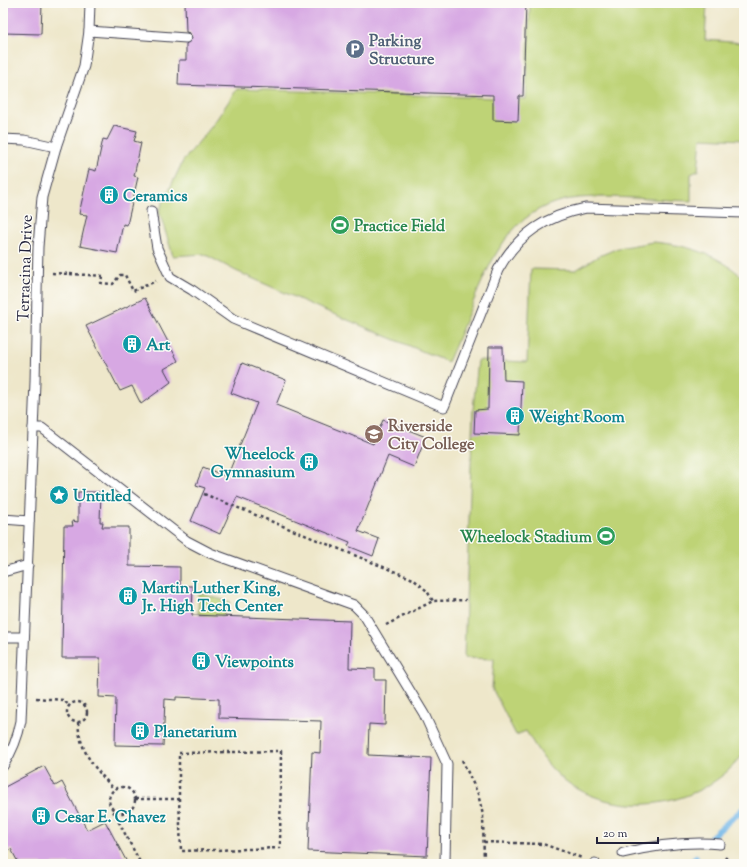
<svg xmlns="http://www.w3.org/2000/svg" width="747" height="867" viewBox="0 0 747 867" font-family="'Sorts Mill Goudy',serif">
<rect width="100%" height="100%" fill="#fdfcf7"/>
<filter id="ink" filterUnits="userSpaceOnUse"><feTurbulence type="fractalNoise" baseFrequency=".025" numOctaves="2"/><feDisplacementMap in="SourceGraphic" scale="8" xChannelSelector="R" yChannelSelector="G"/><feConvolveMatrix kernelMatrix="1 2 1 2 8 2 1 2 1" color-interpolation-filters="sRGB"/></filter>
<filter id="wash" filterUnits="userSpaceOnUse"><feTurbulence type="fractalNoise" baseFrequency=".012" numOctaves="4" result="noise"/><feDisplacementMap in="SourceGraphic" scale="16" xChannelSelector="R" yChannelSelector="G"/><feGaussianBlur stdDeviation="0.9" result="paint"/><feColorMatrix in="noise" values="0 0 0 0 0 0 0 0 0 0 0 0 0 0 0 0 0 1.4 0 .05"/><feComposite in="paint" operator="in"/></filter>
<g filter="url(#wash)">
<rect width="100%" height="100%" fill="#eee7ca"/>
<!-- green -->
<g fill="#bed376" stroke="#707a58">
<path d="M530,3h177l-2,37 39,3v97l-43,-2 -3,33 -7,3v27c-37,-1 -76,-6 -113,-3 -61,6 -83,52 -104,102 -9,21 -17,42 -26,62l-129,-54 -83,-37 -32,-17 -31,2 -14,-45 24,-50 29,-35 25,-37 289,10z"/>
<path d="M653,242c34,3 66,12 91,37v474c-40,55 -127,69 -181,26 -17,-14 -26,-30 -37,-48l-10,4 -24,-47 2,-29 -30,-1 9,-248 5,-50 49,2 4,-93 45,1 21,-13 21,-9z"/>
<polygon points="199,593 230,602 221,619 198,614"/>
</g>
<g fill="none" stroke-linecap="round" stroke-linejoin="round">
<!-- stream -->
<g stroke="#71b6e7" stroke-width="6">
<polyline points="711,837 744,808"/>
<polyline points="691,864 696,857"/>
</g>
</g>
<g id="blocks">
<!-- building -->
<g fill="#d7a8e3">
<polygon points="3,3 42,3 41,34 3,33"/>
<polygon points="185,3 526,3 523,96 519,96 518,121 493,120 493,95 178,85 179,60 186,60 186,44 192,39 190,33 186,32"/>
<polygon points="114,126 137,131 134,141 141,143 134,176 138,177 127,225 123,224 117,253 80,246 87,215 79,214 89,169 96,171 103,139 107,140"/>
<polygon points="145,298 178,361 164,369 171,382 141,404 132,386 120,391 86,326"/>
<polygon points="489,347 503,347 504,380 522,381 520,435 474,433 475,410 488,409"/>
<polygon points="242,363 286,380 276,405 373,444 383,420 426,437 414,467 388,456 358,531 379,539 373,556 348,546 350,542 237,497 220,534 191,521 205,488 196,485 203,467 227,477 257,403 231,393"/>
<polygon points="78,492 101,492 100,522 103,522 102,527 129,527 129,566 180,567 180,586 193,586 192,615 350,621 349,668 375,669 375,680 386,680 385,725 369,724 368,755 431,758 427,856 308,851 312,752 320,753 321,721 219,718 219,699 176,697 176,700 165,699 163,746 115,745 116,698 99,697 100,658 62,658 64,526 73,526 72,521 78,522"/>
<polygon points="44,766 55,786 62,782 87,830 105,821 128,864 19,864 11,849 3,854 3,788"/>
</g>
</g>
</g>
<g filter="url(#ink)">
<use href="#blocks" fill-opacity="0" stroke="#414050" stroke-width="1"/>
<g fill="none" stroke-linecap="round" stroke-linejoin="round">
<defs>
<g id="service">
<polyline points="89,31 186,38"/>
<polyline points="3,139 24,140 56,147"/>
<path d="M151,211l6,37 13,29 22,13 41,29 211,88 54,-137c20,-36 48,-54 88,-62l158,5"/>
<polyline points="33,428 42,428 187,541 210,553 354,605 364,615 424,714 447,764 445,862"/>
<polyline points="3,519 29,521"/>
<polyline points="3,572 28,565"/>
<polyline points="3,635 6,637 23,637"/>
<path d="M3,766c9,-14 15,-29 18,-45l14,-339 3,-135 4,-50 14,-50 28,-81 5,-35 1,-28"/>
<path d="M623,853c33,-8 64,-12 97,-9"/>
<polyline points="594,864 595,863"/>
</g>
</defs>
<!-- service casing -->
<use href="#service" stroke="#414050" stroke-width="11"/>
<!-- path -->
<g stroke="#414050" stroke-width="2.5" stroke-dasharray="3 3" stroke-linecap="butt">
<polyline points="52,273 105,276"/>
<polyline points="102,276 101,283 113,284 120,275 125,275 133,291 156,281"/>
<polyline points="204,494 413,579 427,591 433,601"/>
<polyline points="386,625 433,601 466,600"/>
<polyline points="36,698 63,700 70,706"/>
<circle cx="77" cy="712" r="10"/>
<path d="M78,722c2,31 16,45 36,67"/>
<polyline points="462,760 478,794 483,815 484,864"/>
<circle cx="122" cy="800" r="13"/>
<polyline points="135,799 179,799 179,753 281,751 280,848 181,851 179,799"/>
<polyline points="113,811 141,864"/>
<polyline points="484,842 543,844 582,858"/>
<polyline points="725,857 731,864"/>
<polyline points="737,864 744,856"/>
</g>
<!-- service -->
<use href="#service" stroke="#fff" stroke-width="9"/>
</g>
</g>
<!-- icons -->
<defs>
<symbol id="parking-disc" viewBox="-11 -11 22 22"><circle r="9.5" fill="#5c6f8a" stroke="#fdfcf7"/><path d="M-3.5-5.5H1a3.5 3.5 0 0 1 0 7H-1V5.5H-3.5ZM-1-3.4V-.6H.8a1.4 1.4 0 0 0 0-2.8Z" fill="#fff"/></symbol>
<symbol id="building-disc" viewBox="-11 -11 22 22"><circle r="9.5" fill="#0f9aa8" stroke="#fdfcf7"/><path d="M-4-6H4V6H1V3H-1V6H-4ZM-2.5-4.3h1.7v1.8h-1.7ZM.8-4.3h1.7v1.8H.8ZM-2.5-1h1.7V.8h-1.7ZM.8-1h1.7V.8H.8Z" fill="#fff"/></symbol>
<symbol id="stadium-disc" viewBox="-11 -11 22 22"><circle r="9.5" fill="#2e9e5b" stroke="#fdfcf7"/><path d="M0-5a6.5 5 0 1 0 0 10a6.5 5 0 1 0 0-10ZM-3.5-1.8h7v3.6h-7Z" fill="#fff"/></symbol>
<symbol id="university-disc" viewBox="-11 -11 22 22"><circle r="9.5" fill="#8d6e63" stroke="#fdfcf7"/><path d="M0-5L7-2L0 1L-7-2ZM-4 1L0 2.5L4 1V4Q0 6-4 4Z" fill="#fff"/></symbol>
<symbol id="sight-disc" viewBox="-11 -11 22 22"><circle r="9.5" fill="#0f9aa8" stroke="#fdfcf7"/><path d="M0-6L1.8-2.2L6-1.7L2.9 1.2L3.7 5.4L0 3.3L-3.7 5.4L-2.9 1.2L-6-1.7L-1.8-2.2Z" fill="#fff"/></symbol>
</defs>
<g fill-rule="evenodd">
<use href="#parking-disc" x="344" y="38" width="22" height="22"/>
<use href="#building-disc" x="98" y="184" width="22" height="22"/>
<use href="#stadium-disc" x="329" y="214" width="22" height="22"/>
<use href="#building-disc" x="121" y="333" width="22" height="22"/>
<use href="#building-disc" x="504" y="405" width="22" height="22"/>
<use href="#university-disc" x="363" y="423" width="22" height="22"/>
<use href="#building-disc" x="298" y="451" width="22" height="22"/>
<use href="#sight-disc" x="48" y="484" width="22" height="22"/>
<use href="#stadium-disc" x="595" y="525" width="22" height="22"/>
<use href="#building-disc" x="117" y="585" width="22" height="22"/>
<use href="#building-disc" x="190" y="650" width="22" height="22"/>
<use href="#building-disc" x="129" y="720" width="22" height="22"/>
<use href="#building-disc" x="30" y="805" width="22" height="22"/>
</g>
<g text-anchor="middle" stroke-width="3" stroke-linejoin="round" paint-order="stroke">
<!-- service labels -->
<g font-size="16" font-weight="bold" fill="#4e5e75" stroke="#fdfcf7" text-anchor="start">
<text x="369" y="46">Parking<tspan x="369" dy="18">Structure</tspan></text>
</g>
<!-- culture labels -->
<g font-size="16" font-weight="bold" fill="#0d838f" stroke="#fdfcf7" text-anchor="start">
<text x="123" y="201">Ceramics</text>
<text x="146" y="350">Art</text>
<text x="529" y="422">Weight Room</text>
<text x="295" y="459" text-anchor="end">Wheelock<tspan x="295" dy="18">Gymnasium</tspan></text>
<text x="73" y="501">Untitled</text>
<text x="142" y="593">Martin Luther King,<tspan x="142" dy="18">Jr. High Tech Center</tspan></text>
<text x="215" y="667">Viewpoints</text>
<text x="154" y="737">Planetarium</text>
<text x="55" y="822">Cesar E. Chavez</text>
</g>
<!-- leisure labels -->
<g font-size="16" font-weight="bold" fill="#27864d" stroke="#fdfcf7" text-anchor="start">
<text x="354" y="231">Practice Field</text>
<text x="592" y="542" text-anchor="end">Wheelock Stadium</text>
</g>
<!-- street labels -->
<g font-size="16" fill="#22223b" stroke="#fdfcf7">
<text transform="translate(24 268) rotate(-88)" y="6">Terracina Drive</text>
</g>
<!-- education labels -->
<g font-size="16" font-weight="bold" fill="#785e54" stroke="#fdfcf7" text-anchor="start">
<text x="388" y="431">Riverside<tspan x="388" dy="18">City College</tspan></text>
</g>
</g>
<!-- margin -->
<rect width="747" height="867" fill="none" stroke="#fdfcf7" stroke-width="16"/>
<!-- scale -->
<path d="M597 837v6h61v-6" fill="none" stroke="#22223b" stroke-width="2"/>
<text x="603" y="837" font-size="12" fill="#22223b" stroke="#fdfcf7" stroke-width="3" paint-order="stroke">20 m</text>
</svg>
